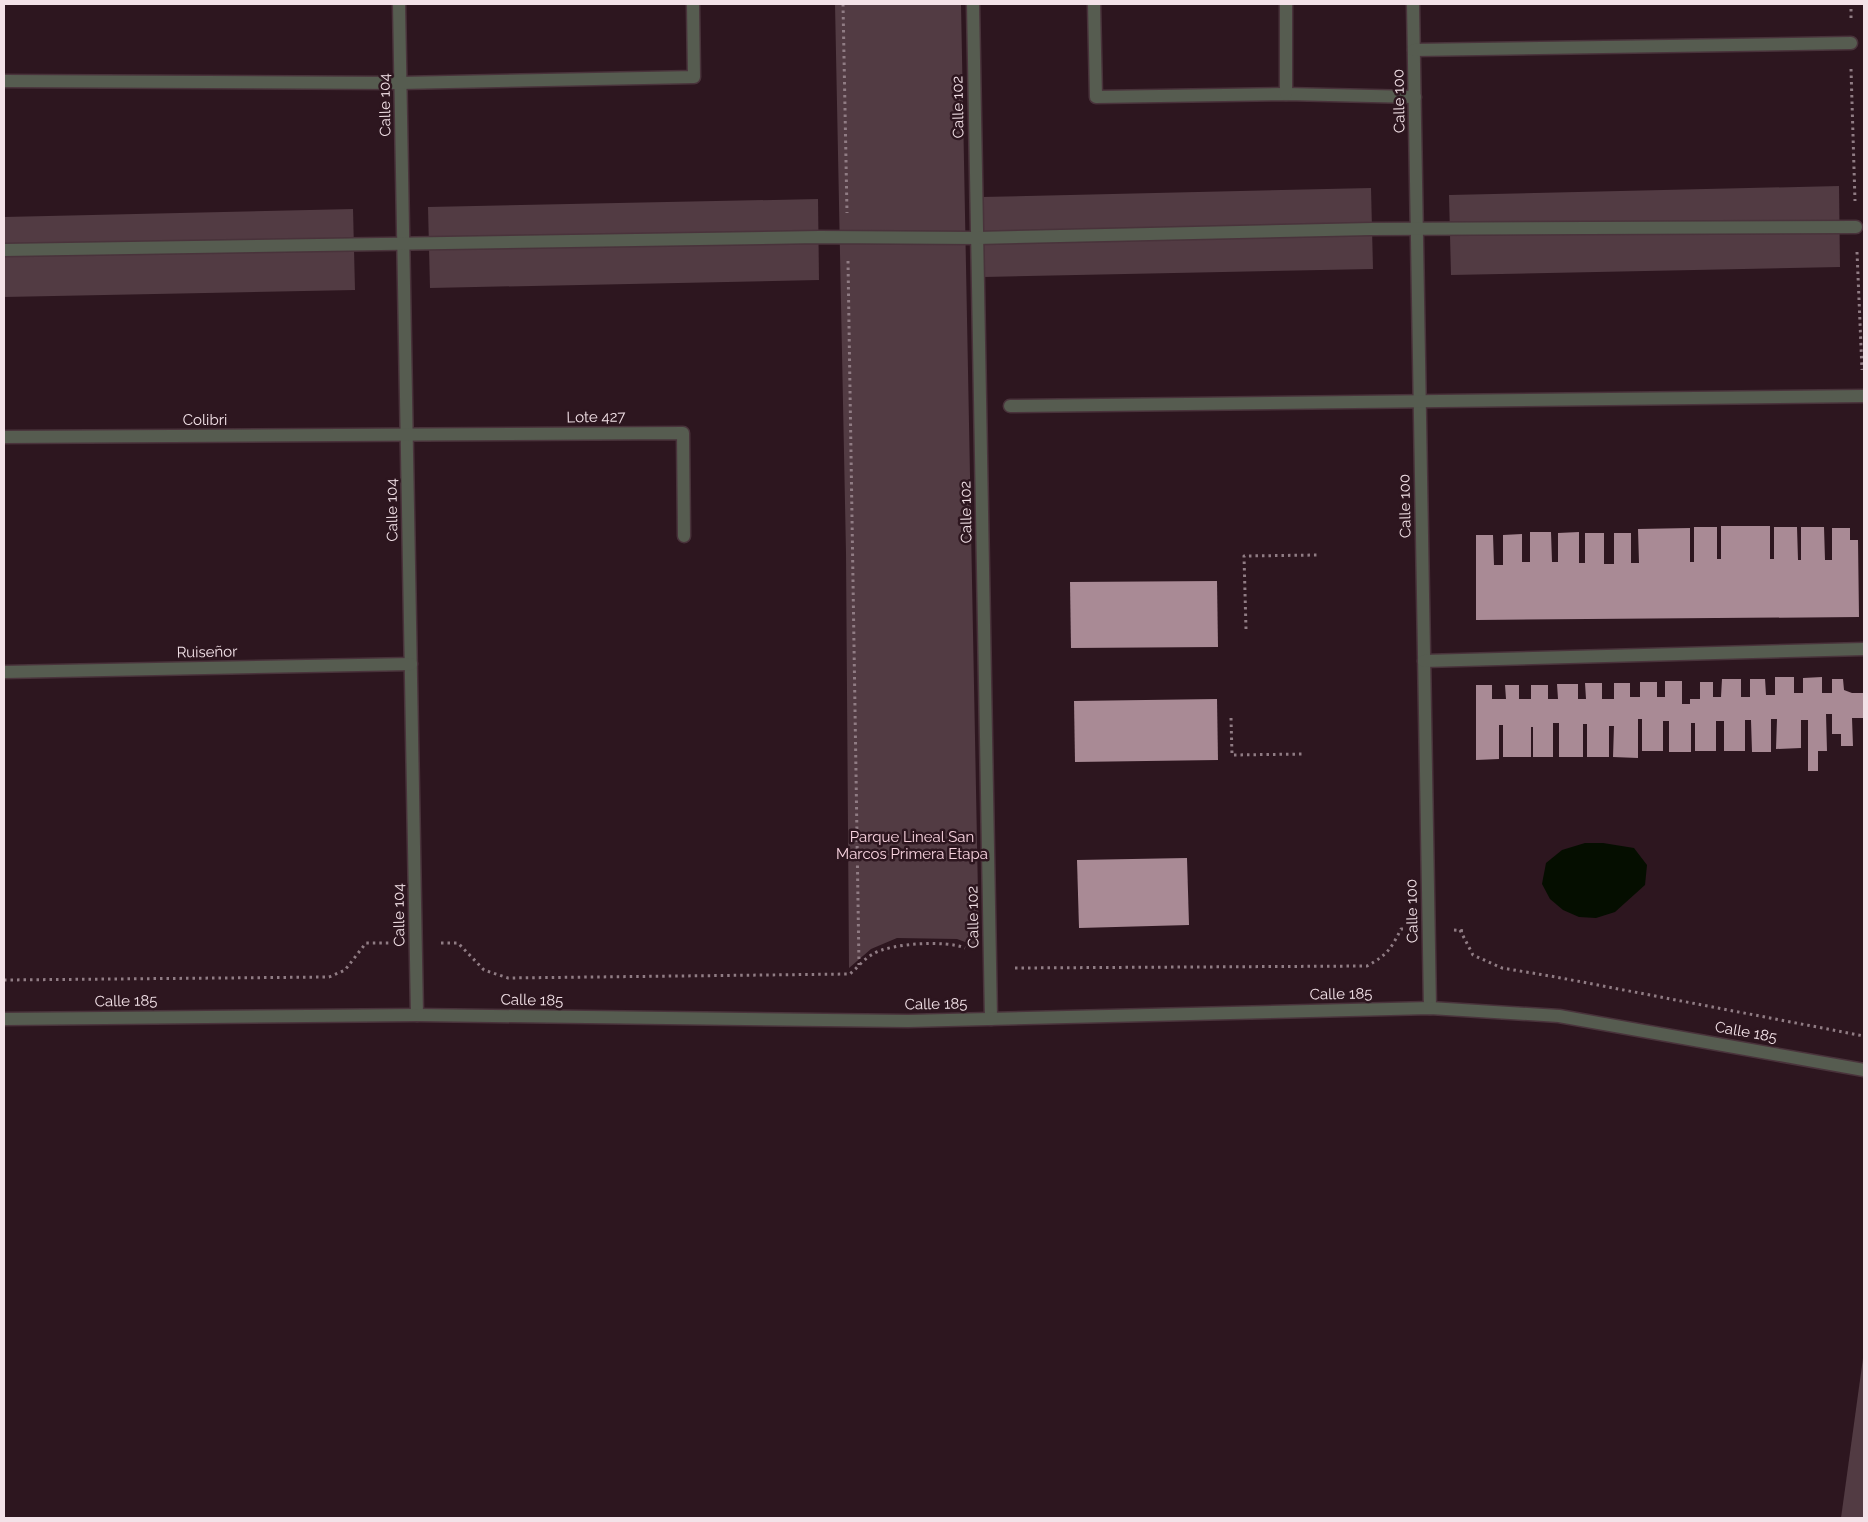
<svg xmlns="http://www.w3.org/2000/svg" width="1868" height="1522" viewBox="0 0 1868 1522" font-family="Raleway,sans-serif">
<rect width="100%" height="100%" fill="#2d161f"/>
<!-- green -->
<g fill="#523b43">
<polygon points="835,4 961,4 979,947 957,939 897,938 871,949 849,968 846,553"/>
<polygon points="1839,186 1840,267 1451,275 1449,195"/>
<polygon points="1371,188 1373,269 984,277 981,197"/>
<polygon points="818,199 819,280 430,288 428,207"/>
<polygon points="353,209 355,290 4,297 4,217"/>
<polygon points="1864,1351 1864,1518 1841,1518"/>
</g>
<!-- water -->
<polygon fill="#050e00" points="1585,843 1603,843 1634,848 1647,865 1645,885 1615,912 1596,918 1579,917 1563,910 1550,899 1542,884 1546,863 1562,850"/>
<!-- building -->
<g fill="#a98a95">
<polygon points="1721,526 1770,526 1770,559 1774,559 1774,527 1797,527 1798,560 1801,560 1801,527 1824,527 1825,560 1832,560 1832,528 1850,528 1850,540 1858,540 1859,617 1476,620 1476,535 1493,535 1494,565 1503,565 1503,535 1522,534 1522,562 1530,562 1530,532 1551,532 1552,562 1558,562 1558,533 1579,532 1579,563 1585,563 1585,533 1604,533 1604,564 1614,564 1614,533 1631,533 1631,563 1639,563 1638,529 1690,528 1690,562 1694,562 1694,527 1717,527 1717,559 1721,559"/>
<polygon points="1217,581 1218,647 1071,648 1070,582"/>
<polygon points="1775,677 1794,677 1794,693 1803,693 1803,678 1822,677 1822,693 1832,693 1832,679 1843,679 1844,690 1852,693 1863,693 1863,718 1852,718 1853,746 1841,746 1841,734 1832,734 1832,714 1826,714 1827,751 1818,751 1818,771 1808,771 1808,720 1801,720 1801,748 1776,749 1777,719 1771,719 1771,752 1752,752 1751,720 1745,720 1745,751 1724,751 1724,721 1716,721 1716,751 1695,751 1695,723 1691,723 1691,752 1669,752 1669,721 1663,721 1663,751 1642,751 1642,719 1638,719 1638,758 1613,757 1614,726 1609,726 1609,757 1587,757 1587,724 1583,724 1583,757 1559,757 1559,723 1553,723 1553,757 1533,757 1533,727 1531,727 1531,757 1503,757 1503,725 1499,725 1499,759 1476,760 1476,685 1492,685 1492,699 1506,699 1505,685 1519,685 1519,699 1531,699 1531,685 1548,685 1548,699 1558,699 1557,684 1578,684 1578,699 1586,699 1585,683 1602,683 1602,699 1614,699 1614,683 1630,683 1630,697 1640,697 1640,682 1657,682 1657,697 1665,697 1665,681 1682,681 1682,704 1690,704 1690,699 1700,699 1700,682 1713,682 1713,697 1721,697 1722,679 1741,679 1741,697 1750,697 1750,679 1765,679 1766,695 1775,695"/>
<polygon points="1217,699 1218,760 1075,762 1074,701"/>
<polygon points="1187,858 1189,925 1079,928 1077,860"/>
</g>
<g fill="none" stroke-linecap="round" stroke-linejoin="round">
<defs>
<g id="minor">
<polyline points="399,4 417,1015"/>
<polyline points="973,4 991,1019"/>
<polyline points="1094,4 1096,97 1286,94 1415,97"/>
<polyline points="1286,4 1286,94"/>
<polyline points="1413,4 1430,1008"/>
<polyline points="1414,50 1851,43"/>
<polyline points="4,81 400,83 694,77 693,4"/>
<polyline points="4,250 819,237 977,238 1371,229 1856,227"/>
<polyline points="1010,406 1863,396"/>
<polyline points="4,437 683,433 684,536"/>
<polyline points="1424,661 1864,649"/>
<polyline points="4,672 411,664"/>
<polyline points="4,1019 417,1015 908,1021 1430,1008 1559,1016 1864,1070"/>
</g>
</defs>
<!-- minor casing -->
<use href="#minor" stroke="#49333b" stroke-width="15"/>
<!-- path -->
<g stroke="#907c84" stroke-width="3" stroke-dasharray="2.5 4" stroke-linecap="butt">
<polyline points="843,4 847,213"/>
<polyline points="1851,18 1851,4"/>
<polyline points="1851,69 1855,201"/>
<polyline points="1857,252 1862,370"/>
<polyline points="848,261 859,965"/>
<polyline points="1246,629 1244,556 1317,555"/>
<polyline points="1231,718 1232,755 1304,754"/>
<polyline points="1454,930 1466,931"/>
<polyline points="1460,930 1473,955 1502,968 1556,977 1864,1036"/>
<path d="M441,943h17l26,27 24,8 342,-4c7,-6 15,-16 23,-20 18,-11 73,-14 92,-6"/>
<path d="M1015,968l352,-2c20,-11 24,-17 34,-37h2"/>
<polyline points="4,980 329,977 345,970 366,943 390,943"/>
</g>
<!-- minor -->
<use href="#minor" stroke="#565c50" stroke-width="12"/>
</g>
<g text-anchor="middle" stroke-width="5" stroke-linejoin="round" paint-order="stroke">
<!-- street labels -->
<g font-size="15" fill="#f3e2e8" stroke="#2d161f">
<text transform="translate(1399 101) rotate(-91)" y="5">Calle 100</text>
<text transform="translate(385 105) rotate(-91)" y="5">Calle 104</text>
<text transform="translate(958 107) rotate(-91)" y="5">Calle 102</text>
<text transform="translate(596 417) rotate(-1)" y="5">Lote 427</text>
<text x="205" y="425">Colibri</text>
<text transform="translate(1405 506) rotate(-91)" y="5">Calle 100</text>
<text transform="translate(392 510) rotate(-91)" y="5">Calle 104</text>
<text transform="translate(966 512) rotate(-91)" y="5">Calle 102</text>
<text transform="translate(207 652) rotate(-1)" y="5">Ruiseñor</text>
<text transform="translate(1412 911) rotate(-91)" y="5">Calle 100</text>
<text transform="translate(399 915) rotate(-91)" y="5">Calle 104</text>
<text transform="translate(973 917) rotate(-91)" y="5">Calle 102</text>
<text transform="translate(1341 994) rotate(-1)" y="5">Calle 185</text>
<text transform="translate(532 1000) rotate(1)" y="5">Calle 185</text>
<text transform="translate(126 1001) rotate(-1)" y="5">Calle 185</text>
<text transform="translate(936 1004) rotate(-1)" y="5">Calle 185</text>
<text transform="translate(1746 1032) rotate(10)" y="5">Calle 185</text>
</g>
<!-- park labels -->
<g font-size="15" fill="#f8d3df" stroke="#2d161f">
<text x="912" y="842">Parque Lineal San<tspan x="912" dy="17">Marcos Primera Etapa</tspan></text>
</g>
</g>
<!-- border -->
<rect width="1868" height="1522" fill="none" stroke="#f3e2e8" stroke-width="10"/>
</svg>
